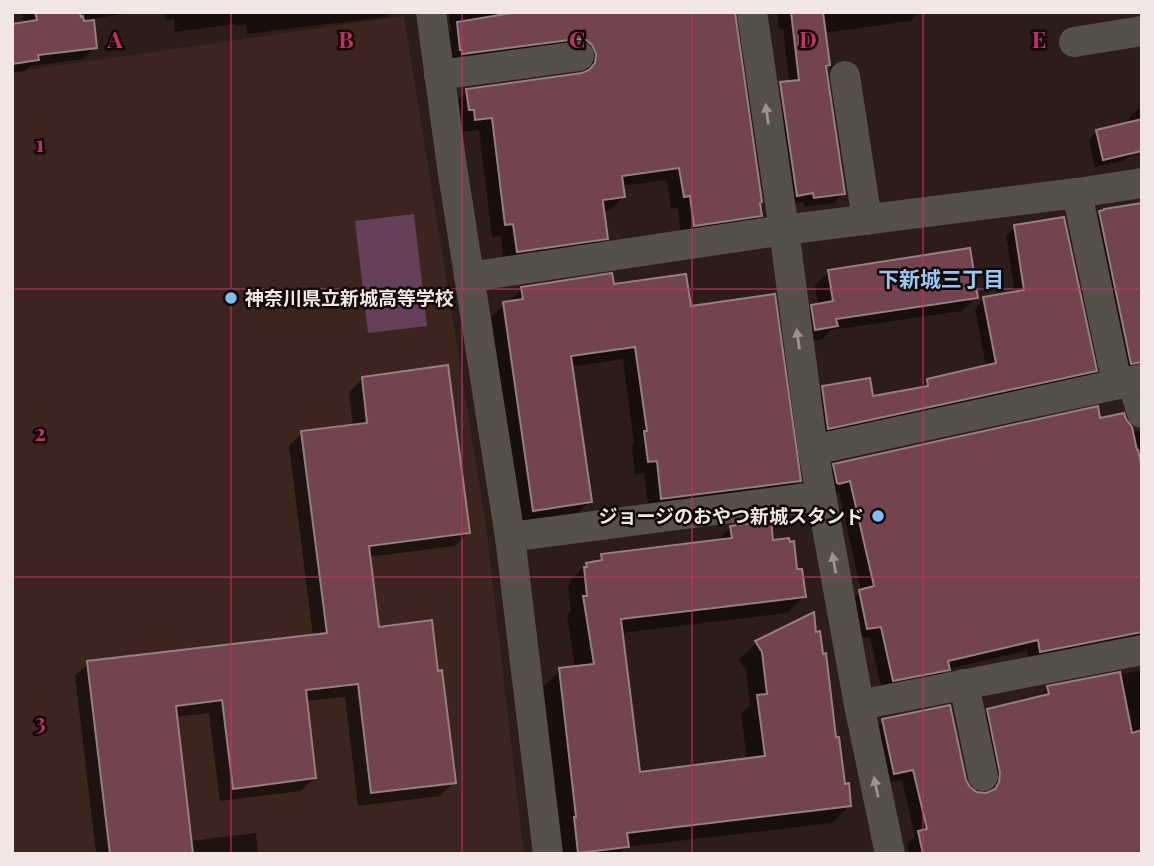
<svg xmlns="http://www.w3.org/2000/svg" width="1154" height="866" viewBox="0 0 1154 866" font-family="'Playfair Display','Noto Sans JP',serif">
<rect width="100%" height="100%" fill="#2d1d19"/>
<!-- built -->
<polygon fill="#3b251e" points="404,16 486,525 524,854 12,854 12,72"/>
<!-- water -->
<polygon fill="#65405b" points="414,214 427,326 368,333 355,221"/>
<!-- shadow -->
<g fill="#0007">
<polygon points="22,12 134,12 92,19 96,47 83,59 30,66 25,71 12,73 12,25 24,24"/>
<polygon points="164,12 391,12 386,17 247,34 246,25 235,26 235,24 175,32 174,19 165,20"/>
<polygon points="449,12 733,12 760,215 747,228 681,238 678,208 671,209 667,180 621,186 623,197 610,210 602,211 606,238 593,251 504,264 501,236 492,237 479,130 463,132 461,122 457,122 454,103 467,91 583,75 584,67 450,66 444,36 451,30"/>
<polygon points="777,12 922,12 918,13 911,21 824,33 828,65 824,69 843,193 834,203 804,207 804,202 787,205 775,123 785,113 790,88 783,29 779,29"/>
<polygon points="1142,108 1142,153 1127,157 1123,161 1095,167 1089,140 1097,132 1130,124 1129,118 1137,110"/>
<polygon points="1142,205 1142,369 1122,371 1091,221 1100,213"/>
<polygon points="1015,227 1095,370 1086,379 819,437 814,397 823,388 872,399 919,389 927,381 986,367 975,308 984,299 1015,293 1006,236"/>
<polygon points="829,271 976,297 962,311 831,330 822,339 802,342 799,320 812,306 818,305 815,285"/>
<polygon points="612,286 689,308 799,480 786,494 649,512 644,473 635,474 632,446 634,444 623,359 571,367 590,501 577,514 520,523 491,317 522,289"/>
<polygon points="363,378 468,533 455,546 368,557 377,628 454,782 440,796 358,806 345,697 305,701 315,778 301,791 220,801 209,713 175,717 190,841 256,833 258,854 84,854 96,852 75,676 88,663 313,636 289,446 302,433 353,426 349,392"/>
<polygon points="1098,420 1132,431 1142,432 1142,648 1029,662 1027,651 948,669 937,680 882,691 870,637 856,640 848,603 861,591 839,492 827,494 823,477 834,465"/>
<polygon points="731,527 772,542 796,571 804,596 787,613 621,633 638,774 747,760 741,714 750,705 746,670 739,660 756,643 835,739 843,786 849,806 832,823 626,847 620,854 559,854 543,687 560,670 575,668 567,615 571,611 568,586 570,584 570,581 586,564 595,563 602,556 717,541"/>
<polygon points="1142,670 1142,854 909,854 907,844 915,837 902,780 883,784 871,732 883,721 964,781 976,794 989,795 989,786 976,722 988,711 1037,699 1048,688"/>
</g>
<!-- building -->
<g fill="#73444d" stroke="#957f82" stroke-width="2">
<polygon points="35,12 80,12 81,17 83,16 84,21 94,20 97,48 38,55 39,60 12,64 12,24 37,20"/>
<polygon points="518,12 735,12 762,202 760,203 762,216 694,226 690,196 684,197 679,168 622,176 625,197 603,200 603,202 608,239 517,252 513,224 505,225 492,118 475,120 474,110 469,110 466,89 582,73 589,70 595,63 596,54 592,45 586,40 577,39 462,54 462,50 460,50 457,22"/>
<polygon points="791,12 823,12 830,65 826,66 845,194 814,198 813,193 797,196 780,82 799,80"/>
<polygon points="1142,119 1142,151 1103,160 1096,130"/>
<polygon points="1142,203 1142,362 1131,364 1099,211 1104,210 1104,209"/>
<polygon points="1064,217 1097,371 828,429 822,386 870,378 873,396 928,386 927,379 996,363 983,297 1024,290 1014,225"/>
<polygon points="970,248 978,298 836,319 838,326 815,330 811,305 833,301 828,270"/>
<polygon points="612,273 614,284 686,274 691,306 775,294 801,481 661,499 657,461 648,462 644,431 647,431 635,347 571,356 592,502 533,511 503,302 523,299 521,287"/>
<polygon points="448,365 470,533 369,546 379,627 432,620 438,671 442,670 456,783 371,793 358,684 306,690 316,778 233,789 222,700 176,706 193,854 110,854 87,661 327,633 301,431 367,423 362,377"/>
<polygon points="1098,406 1100,418 1124,413 1126,419 1132,427 1137,450 1138,450 1142,468 1142,632 1040,652 1038,640 948,661 950,670 893,681 881,627 867,629 859,590 874,586 850,481 839,484 837,483 833,464"/>
<polygon points="771,520 773,540 789,538 790,542 794,541 797,569 802,569 806,597 621,619 640,772 765,756 757,695 767,694 762,652 755,641 814,612 816,632 820,631 823,654 826,653 836,737 839,737 845,784 849,783 851,806 627,833 629,847 578,853 574,817 576,817 559,668 594,664 583,596 587,596 584,567 587,567 586,563 602,560 601,554 732,538 730,526"/>
<polygon points="1120,672 1132,733 1142,730 1142,854 923,854 918,831 927,829 913,770 894,774 882,719 950,705 966,780 970,787 977,792 986,793 995,789 999,782 1000,773 987,709 1049,694 1047,686"/>
</g>
<g fill="none" stroke-linecap="round" stroke-linejoin="round">
<!-- minor -->
<g stroke="#56504a" stroke-width="30">
<polyline points="431,12 452,167 510,537 548,854"/>
<polyline points="752,12 784,230 813,450 859,705 890,854"/>
<polyline points="1074,42 1142,31"/>
<polyline points="439,75 579,56"/>
<polyline points="845,76 867,220"/>
<polyline points="1077,193 1117,383"/>
<polyline points="469,277 784,230 1077,193 1142,183"/>
<polyline points="1132,381 1142,413"/>
<polyline points="813,450 1142,379"/>
<polyline points="510,537 821,496"/>
<polyline points="964,684 983,776"/>
<polyline points="859,705 1142,650"/>
</g>
</g>
<!-- one-way arrows -->
<defs><path id="oneway-solid" d="M-6-.8H1V-3.2L6.5 0L1 3.2V.8H-6Z" transform="scale(1.75)"/></defs>
<g fill="#9c948f">
<use href="#oneway-solid" transform="translate(767 114) rotate(-98)"/>
<use href="#oneway-solid" transform="translate(798 339) rotate(-98)"/>
<use href="#oneway-solid" transform="translate(834 563) rotate(-100)"/>
<use href="#oneway-solid" transform="translate(876 787) rotate(-102)"/>
</g>
<!-- grid -->
<path fill="none" stroke="#c72d69" stroke-width="2" stroke-opacity="0.55" d="M231,12v842M462,12v842M692,12v842M923,12v842M12,289h1130M12,577h1130"/>
<!-- markers -->
<g fill="#7dbef9" stroke="#100907" stroke-width="2.5">
<circle cx="231" cy="298" r="7"/>
<circle cx="878" cy="516" r="7"/>
</g>
<g text-anchor="middle" stroke-width="5" stroke-linejoin="round" paint-order="stroke">
<!-- poi labels -->
<g font-size="19" font-weight="bold" fill="#f1e6e3" stroke="#100907" text-anchor="start">
<text x="245" y="305">神奈川県立新城高等学校</text>
<text x="864" y="523" text-anchor="end">ジョージのおやつ新城スタンド</text>
</g>
<!-- neighbourhood labels -->
<g font-size="21" font-weight="bold" fill="#98c7f3" stroke="#100907">
<text x="941" y="287">下新城三丁目</text>
</g>
</g>
<g font-size="23" text-anchor="middle" font-weight="bold" fill="#c72d69" stroke="#100907" stroke-width="5" stroke-linejoin="round" paint-order="stroke">
<text x="115" y="48">A</text>
<text x="346" y="48">B</text>
<text x="577" y="48">C</text>
<text x="808" y="48">D</text>
<text x="1039" y="48">E</text>
<text x="40" y="152">1</text>
<text x="40" y="441">2</text>
<text x="40" y="730">3</text>
</g>
<!-- border -->
<rect width="1154" height="866" fill="none" stroke="#f1e6e3" stroke-width="28"/>
</svg>
